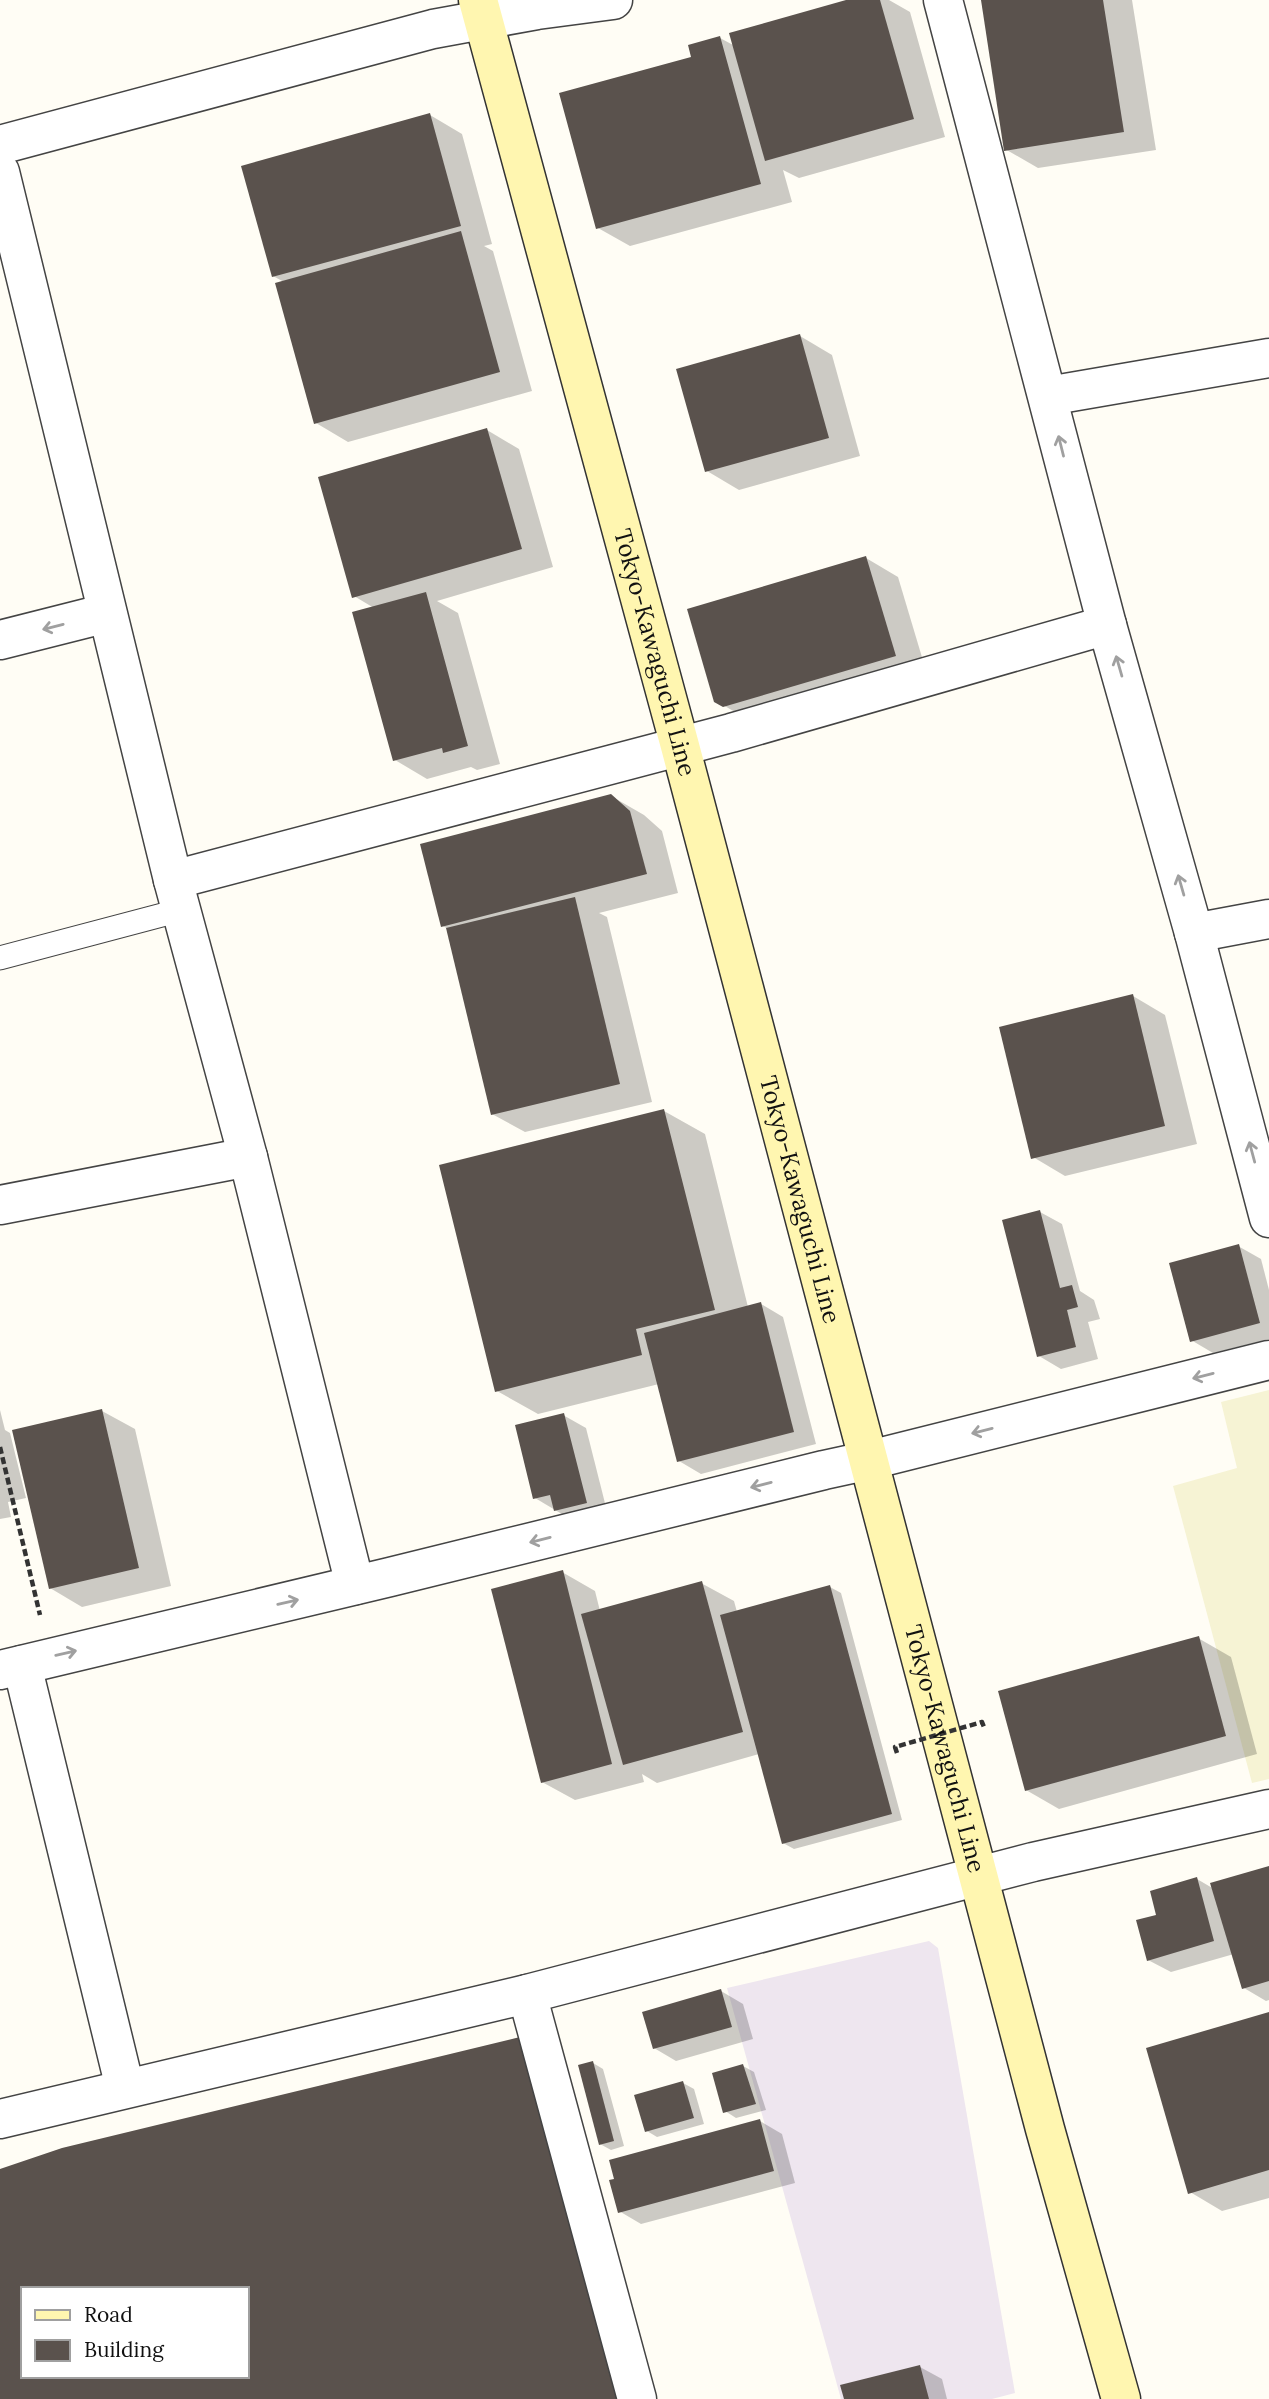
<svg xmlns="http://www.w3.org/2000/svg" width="1269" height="2399" viewBox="0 0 1269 2399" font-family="Lora,serif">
<rect width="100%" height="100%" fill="#fffdf5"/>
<!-- industrial -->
<polygon fill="#eee6ef" points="929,1941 938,1948 1015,2393 992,2399 841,2399 727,1988"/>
<!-- farmland -->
<polygon fill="#f6f3d4" points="1269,1390 1269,1779 1252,1783 1173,1486 1237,1468 1221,1402"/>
<!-- shadow -->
<g fill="#0003">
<polygon points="853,0 889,0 910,12 945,137 799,178 783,170 792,202 630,246 598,228 693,58 720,38 735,46"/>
<polygon points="982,0 1132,0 1156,150 1038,168 1005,149"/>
<polygon points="430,115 462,134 492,244 484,246 493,251 532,391 348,442 316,423 284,282 273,276"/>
<polygon points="800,336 832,355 860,456 739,490 707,471"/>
<polygon points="487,430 519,449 553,567 437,601 458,613 500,764 477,770 471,767 427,779 395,760 374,608 354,596"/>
<polygon points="866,558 898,577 927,674 749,720 716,701"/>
<polygon points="611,796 644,815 662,831 678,893 599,913 607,917 652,1102 525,1132 492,1114 448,929 443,926"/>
<polygon points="1133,996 1165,1015 1197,1144 1065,1176 1033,1157"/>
<polygon points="664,1111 705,1134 748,1307 761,1304 783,1317 816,1444 701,1474 679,1461 659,1384 538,1414 497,1391"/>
<polygon points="1040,1212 1062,1224 1080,1291 1094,1300 1100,1319 1088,1322 1098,1359 1061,1369 1039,1356"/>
<polygon points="1238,1246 1261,1259 1269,1290 1269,1339 1213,1353 1191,1340"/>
<polygon points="0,1410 5,1430 10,1433 26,1498 8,1502 11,1517 0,1519"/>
<polygon points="102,1411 135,1429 171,1586 82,1607 50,1588"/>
<polygon points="563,1415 586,1428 608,1515 577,1523 535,1498"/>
<polygon points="562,1572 595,1591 600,1611 701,1583 734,1601 737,1612 830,1587 841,1593 902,1820 794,1849 783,1843 759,1754 657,1783 642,1774 644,1782 575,1800 542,1782"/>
<polygon points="1198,1638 1231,1657 1257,1754 1059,1809 1026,1790"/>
<polygon points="1269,1868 1269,2000 1266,2001 1244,1988 1234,1954 1171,1972 1148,1960 1158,1916 1197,1879 1214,1889"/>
<polygon points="721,1991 743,2004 753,2039 676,2061 654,2048"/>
<polygon points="1269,2014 1269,2198 1222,2211 1190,2192"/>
<polygon points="593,2063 603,2069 624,2146 611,2150 600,2144"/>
<polygon points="743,2066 754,2072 766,2110 736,2118 725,2111"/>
<polygon points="683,2083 694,2089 704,2124 657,2137 647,2131"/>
<polygon points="760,2121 782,2134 795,2183 641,2224 619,2211"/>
<polygon points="920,2367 942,2379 947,2399 846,2399"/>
</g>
<!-- building -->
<g fill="#5a524d" fill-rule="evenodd">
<polygon points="846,0 880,0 914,119 765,161 729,33"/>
<polygon points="981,0 1103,0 1124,132 1004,151"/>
<polygon points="720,36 761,184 596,229 559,93 691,57 688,45"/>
<polygon points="430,113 461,226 272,277 241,166"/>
<polygon points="461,231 500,372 314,424 275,283"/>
<polygon points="800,334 829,438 705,472 676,369"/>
<polygon points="487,428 522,549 352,598 318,477"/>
<polygon points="866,556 896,656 723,707 714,702 687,609"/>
<polygon points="426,592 468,746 443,753 442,748 393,761 352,612"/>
<polygon points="611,794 630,811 647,874 441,927 420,844"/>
<polygon points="575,897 620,1084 491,1115 446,928"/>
<polygon points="1133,994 1165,1126 1031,1159 999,1027"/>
<polygon points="664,1109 715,1310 636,1329 642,1355 495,1392 439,1165"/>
<polygon points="1040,1210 1060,1288 1072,1285 1078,1307 1067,1310 1076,1347 1037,1357 1002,1220"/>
<polygon points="1239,1244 1260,1323 1190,1342 1169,1263"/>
<polygon points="761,1302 794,1432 677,1462 644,1333"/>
<polygon points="102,1409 139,1568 49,1589 12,1430"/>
<polygon points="564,1413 587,1503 554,1511 550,1495 533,1499 515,1425"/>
<polygon points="563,1570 612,1764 541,1783 491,1589"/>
<polygon points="702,1581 743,1732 623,1765 581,1614"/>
<polygon points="830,1585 892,1814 782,1844 720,1615"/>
<polygon points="1199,1636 1226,1736 1025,1791 998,1691"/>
<polygon points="1269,1866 1269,1981 1242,1989 1210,1883"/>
<polygon points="1197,1877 1214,1941 1147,1961 1136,1920 1156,1915 1150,1891"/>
<polygon points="721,1989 732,2027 653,2049 642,2012"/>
<polygon points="1269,2012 1269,2170 1188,2194 1146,2048"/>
<path d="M520,2037l98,362h-618v-230l62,-21zM23,2289h224v87h-224z"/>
<polygon points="593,2061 614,2141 599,2145 578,2065"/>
<polygon points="743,2064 756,2104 723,2113 712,2073"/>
<polygon points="683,2081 694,2118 645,2132 634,2095"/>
<polygon points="760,2119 774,2171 618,2213 609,2180 614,2179 609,2160"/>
<polygon points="920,2365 929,2399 844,2399 840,2385"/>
</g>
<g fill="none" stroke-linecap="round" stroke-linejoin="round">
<defs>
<polyline id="service" points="0,958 181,910"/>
<g id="minor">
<polyline points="943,0 1107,625 1194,933 1269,1218"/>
<polyline points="0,145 433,29 537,10 613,0"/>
<polyline points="0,172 173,880 248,1157 355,1585"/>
<polyline points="1048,396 1269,358"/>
<polyline points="0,640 107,613"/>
<polyline points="173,880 731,733 1107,625"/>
<polyline points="1194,933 1269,919"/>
<polyline points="0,1205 248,1157"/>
<polyline points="22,1665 125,2088"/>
<polyline points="0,1670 390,1577 824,1470 870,1460 1269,1360"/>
<polyline points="527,1994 637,2399"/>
<polyline points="0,2119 527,1994 1033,1862 1269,1809"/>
</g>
<g id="secondary">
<path id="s1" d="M478,0l202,746 365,1383 76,270"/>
</g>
</defs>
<!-- service casing -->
<use href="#service" stroke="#444" stroke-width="25"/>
<!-- minor casing -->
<use href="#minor" stroke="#444" stroke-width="41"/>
<!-- secondary casing -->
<use href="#secondary" stroke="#333" stroke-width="41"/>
<!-- path -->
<polyline stroke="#333" stroke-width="4.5" stroke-dasharray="7 3.5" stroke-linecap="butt" points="0,1447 40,1615"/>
<!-- service -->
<use href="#service" stroke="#fff" stroke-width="23"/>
<!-- minor -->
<use href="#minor" stroke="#fff" stroke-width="38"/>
<!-- secondary -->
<use href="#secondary" stroke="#fff6b0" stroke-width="38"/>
<!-- path-bridge -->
<polyline stroke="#333" stroke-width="4.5" stroke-dasharray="7 3.5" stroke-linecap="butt" points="897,1753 895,1747 982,1722 984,1727"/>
</g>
<!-- one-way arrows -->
<defs><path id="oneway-shaft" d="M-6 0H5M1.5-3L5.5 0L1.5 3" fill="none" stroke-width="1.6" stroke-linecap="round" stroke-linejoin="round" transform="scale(1.75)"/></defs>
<g stroke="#a0a0a0">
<use href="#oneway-shaft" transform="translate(1061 446) rotate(-104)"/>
<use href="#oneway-shaft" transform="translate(53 627) rotate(166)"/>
<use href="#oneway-shaft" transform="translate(1119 666) rotate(-106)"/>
<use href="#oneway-shaft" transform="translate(1181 885) rotate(-106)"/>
<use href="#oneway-shaft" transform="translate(1252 1152) rotate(-105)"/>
<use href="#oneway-shaft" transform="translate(1203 1376) rotate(166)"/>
<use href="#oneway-shaft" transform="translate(982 1431) rotate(166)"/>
<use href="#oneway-shaft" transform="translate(761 1485) rotate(166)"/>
<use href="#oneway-shaft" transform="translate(540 1540) rotate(166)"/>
<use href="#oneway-shaft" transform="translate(288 1602) rotate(-13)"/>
<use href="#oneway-shaft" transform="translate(66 1653) rotate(-13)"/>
</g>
<g text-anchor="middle" stroke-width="7" stroke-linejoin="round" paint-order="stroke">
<!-- street labels -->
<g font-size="24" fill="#111" stroke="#fff">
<text dy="8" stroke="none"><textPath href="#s1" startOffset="676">Tokyo-Kawaguchi Line</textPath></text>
<text dy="8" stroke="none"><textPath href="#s1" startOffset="1242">Tokyo-Kawaguchi Line</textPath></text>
<text dy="8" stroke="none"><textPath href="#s1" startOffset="1810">Tokyo-Kawaguchi Line</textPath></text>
</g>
</g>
<!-- legend -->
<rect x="21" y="2287" width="228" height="91" fill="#ffffff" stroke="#a0a0a0" stroke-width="2"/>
<rect x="35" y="2310" width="35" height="10" fill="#fff6b0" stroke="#a0a0a0" stroke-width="2"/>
<text x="84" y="2322" font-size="21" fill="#111111">Road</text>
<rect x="35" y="2340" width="35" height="21" fill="#5a524d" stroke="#a0a0a0" stroke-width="2"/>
<text x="84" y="2357" font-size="21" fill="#111111">Building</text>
</svg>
